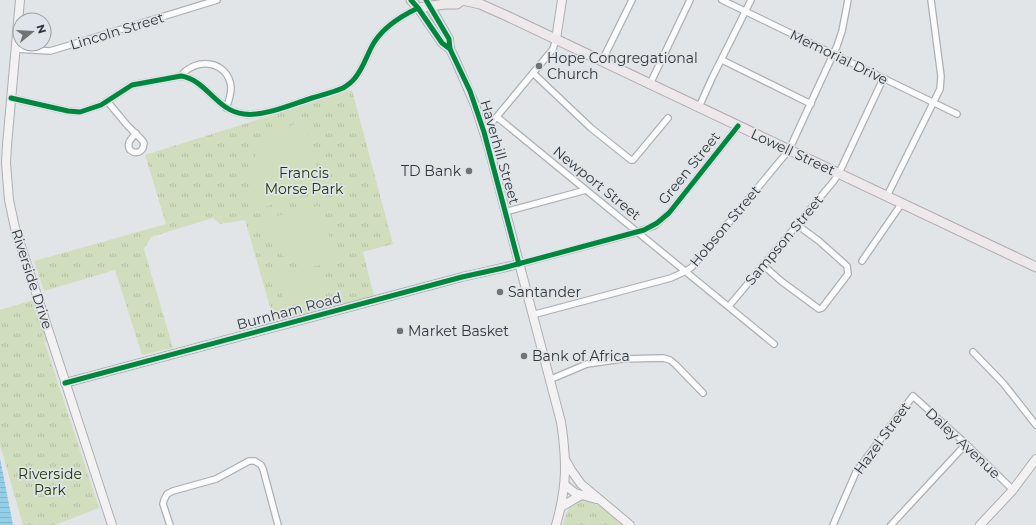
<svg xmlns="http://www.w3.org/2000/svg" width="1036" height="525" viewBox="0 0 1036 525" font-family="Montserrat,sans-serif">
<defs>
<pattern id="forest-crowns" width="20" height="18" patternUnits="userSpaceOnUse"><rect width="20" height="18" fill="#d1debe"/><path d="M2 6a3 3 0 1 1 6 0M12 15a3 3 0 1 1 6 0" fill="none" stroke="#b4bfa4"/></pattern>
<pattern id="park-tufts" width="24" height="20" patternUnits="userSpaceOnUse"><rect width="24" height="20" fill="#d1debe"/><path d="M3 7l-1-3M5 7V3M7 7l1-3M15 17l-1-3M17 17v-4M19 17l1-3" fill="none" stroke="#b4bfa4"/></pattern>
<pattern id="water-rules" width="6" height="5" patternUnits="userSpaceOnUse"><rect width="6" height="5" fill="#94cfe9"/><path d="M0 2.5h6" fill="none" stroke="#80b2c8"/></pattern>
</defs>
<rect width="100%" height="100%" fill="#e2e5e7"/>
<!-- forest -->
<polygon fill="url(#forest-crowns)" points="33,300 48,343 44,341 39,327 0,337 0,310"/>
<!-- park -->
<g fill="url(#park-tufts)">
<polygon points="352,90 393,244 363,252 374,296 274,321 245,220 220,224 213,218 151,237 144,249 173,348 142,355 115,270 44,291 34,261 166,224 145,155"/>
<polygon points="31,301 99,508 55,525 23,525 0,445 0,310"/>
<path d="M585,500l15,6 24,19h-61c4,-14 5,-23 22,-25z"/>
</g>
<!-- garden -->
<g fill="#d1debe">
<path d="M304,121l19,66 -3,3 -65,20c-3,-10 -6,-20 -6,-30 0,-21 13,-41 32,-50 7,-4 15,-6 23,-9z"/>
<polygon points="318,206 322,208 337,263 316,266 297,263 283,256 266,237 260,220"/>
<path d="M289,268c20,3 29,8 37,28l-37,10 -4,-2 -9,-35z"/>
</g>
<!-- water -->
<polygon fill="url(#water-rules)" points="0,458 13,525 0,525"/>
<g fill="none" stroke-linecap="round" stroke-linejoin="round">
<defs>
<g id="street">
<polyline points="722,0 957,114"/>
<polyline points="16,49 50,51 57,49 217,0"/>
<polyline points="722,60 811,104"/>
<polyline points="602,61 632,0"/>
<polyline points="533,73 591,128 631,160 633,160 668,118"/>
<path d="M181,76c14,-19 47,-16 50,11 0,8 -2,14 -5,21"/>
<polyline points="650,84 690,0"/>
<path d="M11,98l57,13 12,1 21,-7 31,-20 49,-9c26,4 35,35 63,38 19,3 49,-10 68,-16 10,-3 22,-6 31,-10 5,-3 9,-6 12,-10 7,-8 11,-20 16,-30 9,-19 28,-31 47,-40"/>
<path d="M107,101l20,24 15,15 2,3 -1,5c-3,5 -8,6 -13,2 -4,-7 1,-11 6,-17"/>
<polyline points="699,107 712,78 751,0"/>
<polyline points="497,117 774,344"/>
<polyline points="484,132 553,49 556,39"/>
<polyline points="887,196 940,89 941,76 931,0"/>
<polyline points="505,212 586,190"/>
<polyline points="862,261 902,203"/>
<polyline points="519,264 631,234 654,226 669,213 738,126"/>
<polyline points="763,265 781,281 819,309 822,308 848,274 847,266 819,241 796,224"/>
<polyline points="729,306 833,182 839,173 883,79"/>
<polyline points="532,315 671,278 686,271 692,267 789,150 837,46 842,31 848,0"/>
<polyline points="973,352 1003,383 1036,425"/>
<polyline points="549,380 587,364 622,359 663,358 670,360 676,365 703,393"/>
<polyline points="170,525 163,504 164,500 167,494 173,491 216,479 249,461 255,461 261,465 263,469 278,525"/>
<polyline points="833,525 856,472 913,396 966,444 1012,489"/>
<polyline points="891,525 966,444"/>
</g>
<g id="secondary">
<polyline points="20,0 7,145 6,163 9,200 15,228 112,525"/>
<polyline points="430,6 449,39 450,49"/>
<path d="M418,8l24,35 8,6 5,10 20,46 13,40 73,277c6,39 6,65 -5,103"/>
<polyline points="556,39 562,0"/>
<polyline points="65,383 462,277 519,264"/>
<polyline points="566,461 571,470 581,484 630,525"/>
<polyline points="565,485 575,493 596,499"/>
<polyline points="561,507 576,498 582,495"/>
<polyline points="980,525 1012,491 1036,459"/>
</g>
<g id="primary">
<polyline points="411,0 418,8"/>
<polyline points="462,0 480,4 507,16 1036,267"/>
<polyline points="418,8 445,4 457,4 462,0"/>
</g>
</defs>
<!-- street casing -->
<use href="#street" stroke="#adb0b2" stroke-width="8"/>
<!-- secondary casing -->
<use href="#secondary" stroke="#adb0b2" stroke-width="10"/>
<!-- primary casing -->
<use href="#primary" stroke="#b2aaae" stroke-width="11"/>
<!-- street -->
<use href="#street" stroke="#fbfbfb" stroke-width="5.5"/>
<!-- secondary -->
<use href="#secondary" stroke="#f4f1f3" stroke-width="8"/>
<!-- primary -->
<use href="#primary" stroke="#ede8ea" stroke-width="9"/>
<defs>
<g id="cycleway">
<polyline points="411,0 418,8 442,43 450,49 470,91 484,132 519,264"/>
<polyline points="426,0 449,39 450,49"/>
<path d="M11,98l57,13 12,1 21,-7 31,-20 49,-9c26,4 35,35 63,38 19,3 49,-10 68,-16 10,-3 22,-6 31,-10 5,-3 9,-6 12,-10 7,-8 11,-20 16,-30 9,-19 28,-31 47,-40"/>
<polyline points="65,383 462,277 503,268 644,230 657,223 669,213 738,126"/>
</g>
</defs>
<!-- cycleway casing -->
<use href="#cycleway" stroke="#dfe5ea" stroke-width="8"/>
<!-- cycleway -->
<use href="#cycleway" stroke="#00873e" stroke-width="5"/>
</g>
<!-- markers -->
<g fill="#707375" stroke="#dfe5ea" stroke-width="1.5">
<circle cx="539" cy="66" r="4"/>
<circle cx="469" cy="171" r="4"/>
<circle cx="500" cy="292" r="4"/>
<circle cx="400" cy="331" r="4"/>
<circle cx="524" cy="356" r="4"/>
</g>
<g text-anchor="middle" stroke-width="3.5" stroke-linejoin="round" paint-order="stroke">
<!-- street labels -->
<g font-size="14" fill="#333537" stroke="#dfe5ea">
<text transform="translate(117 31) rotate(-17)" y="5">Lincoln Street</text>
<text transform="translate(839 57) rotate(26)" y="5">Memorial Drive</text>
<text transform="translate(500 152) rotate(74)" y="5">Haverhill Street</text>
<text transform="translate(793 152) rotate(25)" y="5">Lowell Street</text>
<text transform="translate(689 168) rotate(-51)" y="5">Green Street</text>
<text transform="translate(597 183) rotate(39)" y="5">Newport Street</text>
<text transform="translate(725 226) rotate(-50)" y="5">Hobson Street</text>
<text transform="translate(784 240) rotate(-50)" y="5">Sampson Street</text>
<text transform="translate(32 279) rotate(72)" y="5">Riverside Drive</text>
<text transform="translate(289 311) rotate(-15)" y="5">Burnham Road</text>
<text transform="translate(882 438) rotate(-54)" y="5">Hazel Street</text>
<text transform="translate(963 443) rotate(43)" y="5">Daley Avenue</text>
</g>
<!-- poi labels -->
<g font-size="14" fill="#333537" stroke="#dfe5ea" text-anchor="start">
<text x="547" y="63">Hope Congregational<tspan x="547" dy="16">Church</tspan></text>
<text x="461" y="176" text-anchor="end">TD Bank</text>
<text x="508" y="297">Santander</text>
<text x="408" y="336">Market Basket</text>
<text x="532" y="361">Bank of Africa</text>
</g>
<!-- park labels -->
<g font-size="14" fill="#263400" stroke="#dfe5ea">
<text x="304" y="178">Francis<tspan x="304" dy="16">Morse Park</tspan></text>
<text x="50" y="479">Riverside<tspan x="50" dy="16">Park</tspan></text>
</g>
</g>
<!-- north arrow -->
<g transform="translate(32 32) rotate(72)"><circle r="19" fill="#dfe5ea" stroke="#9a9fa2"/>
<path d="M0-3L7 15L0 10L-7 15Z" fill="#707375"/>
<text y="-6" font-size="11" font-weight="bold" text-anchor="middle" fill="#333537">N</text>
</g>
</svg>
